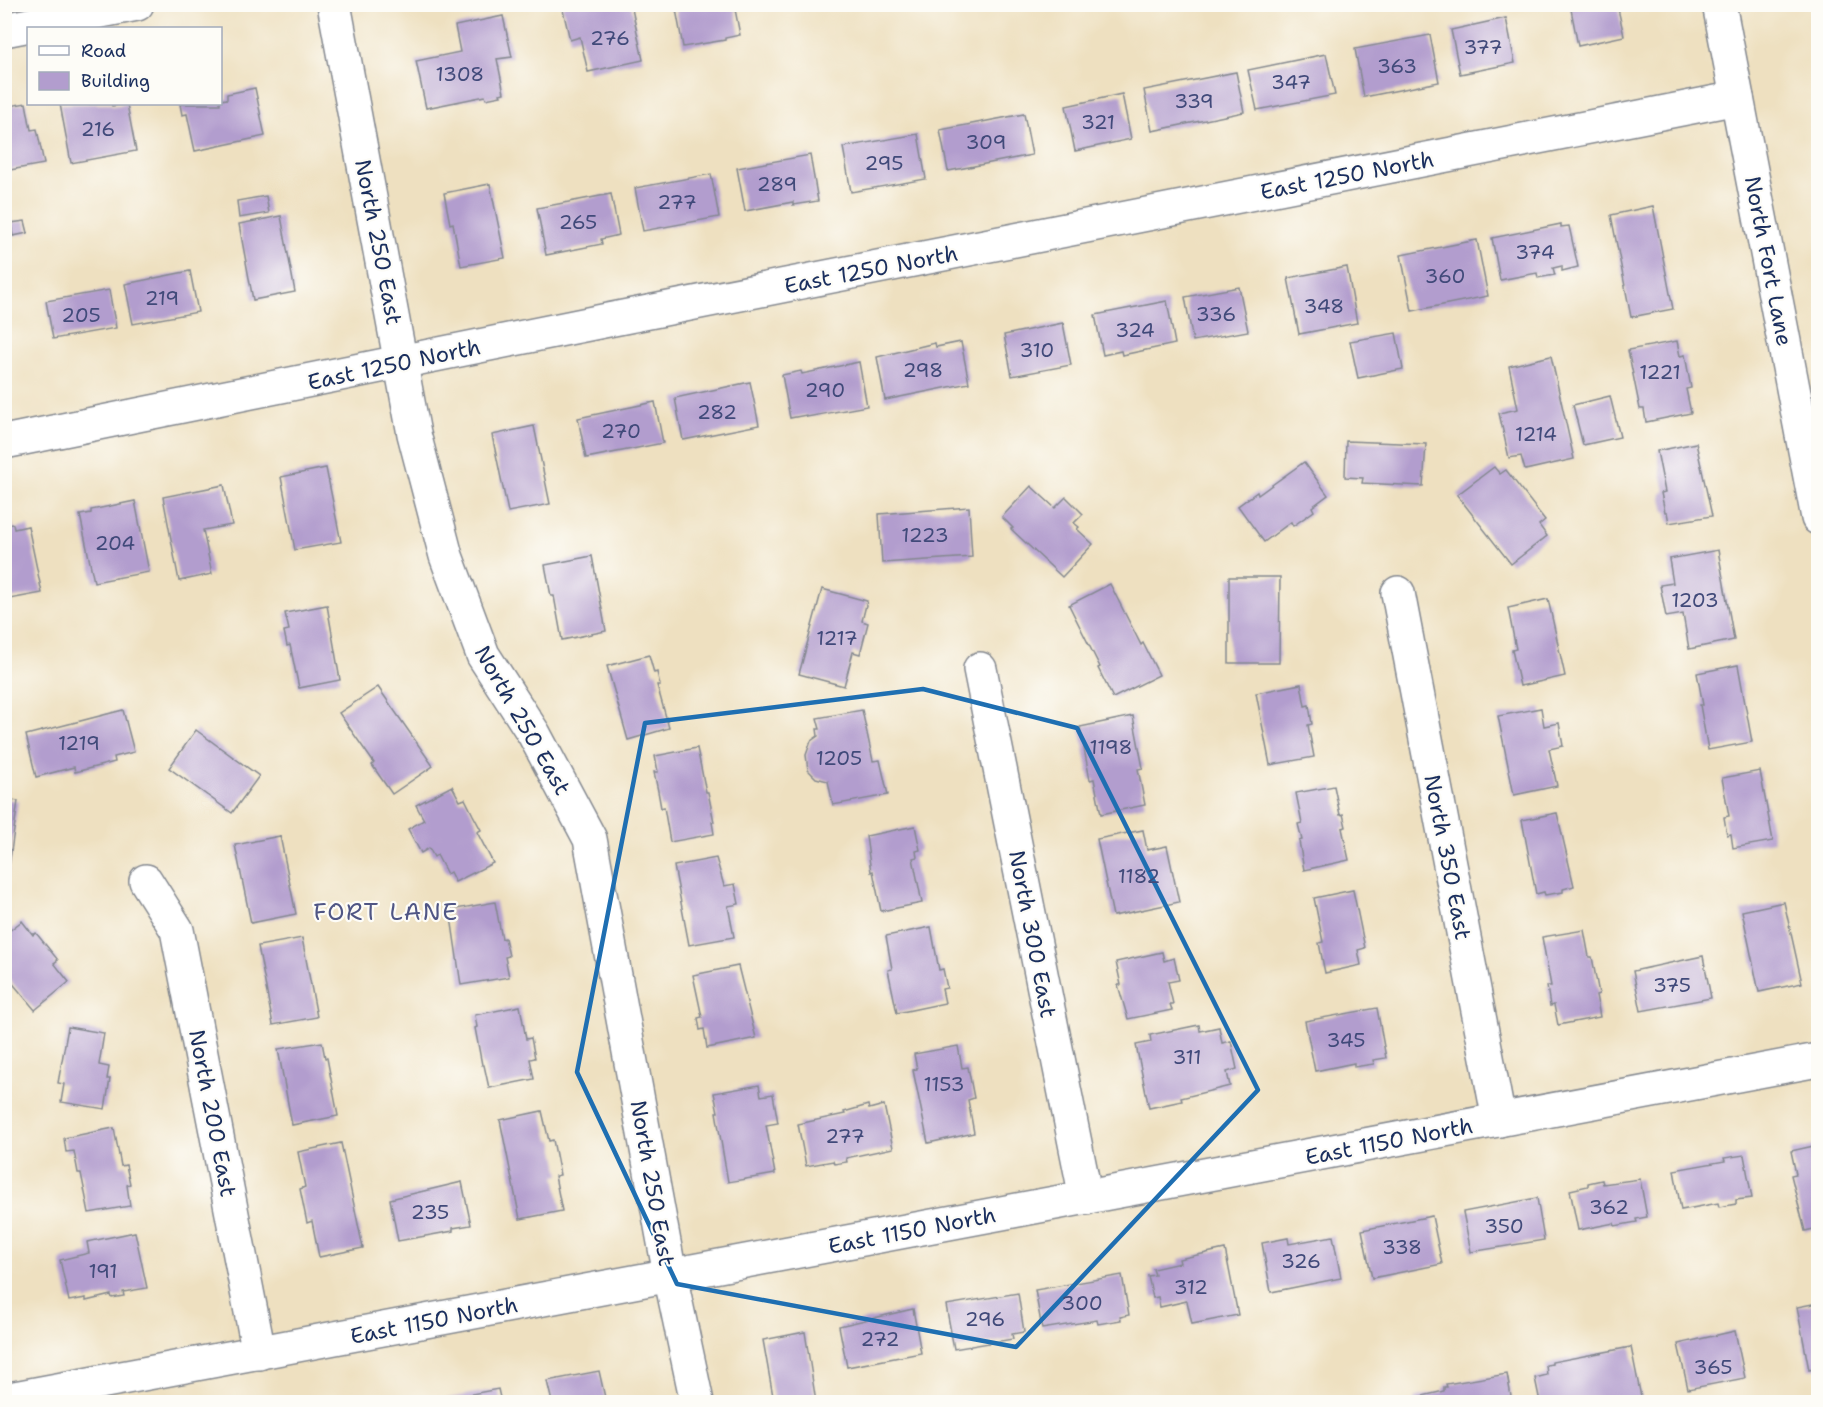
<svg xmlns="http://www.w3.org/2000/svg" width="1823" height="1407" viewBox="0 0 1823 1407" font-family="'Shantell Sans',sans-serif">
<rect width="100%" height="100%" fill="#fdfcf7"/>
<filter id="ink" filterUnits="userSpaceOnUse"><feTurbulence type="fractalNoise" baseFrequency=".0167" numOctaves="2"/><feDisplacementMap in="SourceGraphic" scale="12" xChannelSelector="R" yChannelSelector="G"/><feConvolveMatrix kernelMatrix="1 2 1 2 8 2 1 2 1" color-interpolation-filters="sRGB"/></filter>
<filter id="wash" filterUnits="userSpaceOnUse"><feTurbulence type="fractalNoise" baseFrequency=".008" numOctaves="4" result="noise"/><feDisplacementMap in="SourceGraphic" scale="24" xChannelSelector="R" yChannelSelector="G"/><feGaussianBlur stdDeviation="1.35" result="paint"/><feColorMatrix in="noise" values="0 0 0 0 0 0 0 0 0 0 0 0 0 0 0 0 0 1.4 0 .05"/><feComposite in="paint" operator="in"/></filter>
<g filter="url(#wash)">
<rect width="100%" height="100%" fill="#eee0c0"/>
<g id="blocks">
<!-- building -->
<g fill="#b29dce">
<polygon points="568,4 631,4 643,60 588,72 580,37 570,40 562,6"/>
<polygon points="675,4 734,4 740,35 725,38 725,40 683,47"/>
<polygon points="785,4 832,4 832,6 813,9 812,5 786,10"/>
<polygon points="1570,4 1617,4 1624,36 1578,46"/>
<polygon points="503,16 512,57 497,59 504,93 500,94 501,96 486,99 485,96 426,108 416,61 460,52 455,26"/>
<polygon points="1506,18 1515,63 1460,74 1451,30"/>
<polygon points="1430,35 1439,82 1364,97 1355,49"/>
<polygon points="1326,54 1335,95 1257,110 1248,70"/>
<polygon points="1236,72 1244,112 1152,131 1144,90"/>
<polygon points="255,88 265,136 195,151 187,114 182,115 180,104 220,104 220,100 227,99 227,94"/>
<polygon points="1122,94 1131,139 1075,151 1066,106"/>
<polygon points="26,103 31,130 37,129 44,164 4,171 4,107"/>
<polygon points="60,104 111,104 112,106 127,104 136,151 71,163"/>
<polygon points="1024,114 1032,155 948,171 940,130"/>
<polygon points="918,134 926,179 851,192 843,147"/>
<polygon points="810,155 818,201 793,205 793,202 745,211 737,168"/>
<polygon points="711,174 719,217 643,231 635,188"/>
<polygon points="490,184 505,258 461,266 453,223 450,224 444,193"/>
<polygon points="611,194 619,235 601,239 602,244 546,255 537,208"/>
<polygon points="266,196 269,213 239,218 237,201"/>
<polygon points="1653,206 1673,309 1631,317 1611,215"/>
<polygon points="281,216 295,292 253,300 239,224"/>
<polygon points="25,221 28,233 13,236 11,223"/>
<polygon points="1561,224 1561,227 1569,226 1578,267 1562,271 1562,266 1553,268 1555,275 1538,278 1537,273 1500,280 1492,238"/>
<polygon points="1477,240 1488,296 1412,311 1401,255"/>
<polygon points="1347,267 1357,323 1299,334 1288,278"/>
<polygon points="190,271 198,312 133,324 125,284"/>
<polygon points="1239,287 1248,331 1193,341 1185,297"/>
<polygon points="109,290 116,328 53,339 46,301"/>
<polygon points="1167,301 1175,344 1122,355 1121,351 1103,355 1095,315"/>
<polygon points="1063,323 1071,365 1012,376 1004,335"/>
<polygon points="1396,333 1403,369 1358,378 1350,341"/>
<polygon points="1677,341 1680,356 1685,355 1691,388 1686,389 1691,413 1646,422 1644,409 1640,409 1628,350"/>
<polygon points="961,342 969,383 885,400 877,357 935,343 936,347"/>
<polygon points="1551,356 1574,459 1525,470 1521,456 1509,458 1499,413 1518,409 1509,366"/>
<polygon points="859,362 867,406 807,417 806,415 790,418 782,375 801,371 802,374"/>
<polygon points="750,382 759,425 683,440 675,398"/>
<polygon points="1610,396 1620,437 1583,445 1573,405"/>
<polygon points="655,402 663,443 586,458 578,418"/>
<polygon points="534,426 550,504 508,512 492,435"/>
<polygon points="1346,441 1426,444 1423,486 1362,483 1363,478 1345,477"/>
<polygon points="1696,443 1712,516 1669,523 1667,512 1665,512 1661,493 1665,492 1657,451"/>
<polygon points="1304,462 1328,495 1312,507 1314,511 1293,526 1291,522 1264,542 1238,506 1257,492 1258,495"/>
<polygon points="1494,467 1500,474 1506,470 1545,520 1539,525 1547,536 1511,564 1457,495"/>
<polygon points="326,468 341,542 295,550 281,477"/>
<polygon points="224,485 232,525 203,530 212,574 179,581 163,497"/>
<polygon points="1031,486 1055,508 1066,497 1083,514 1074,523 1079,527 1077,529 1093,544 1062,577 1011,529 1013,528 1002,517"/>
<polygon points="135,501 149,572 94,582 80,515 91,513 91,510"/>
<polygon points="969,507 972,557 882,563 879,514"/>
<polygon points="13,524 14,529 28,526 42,593 4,600 4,525"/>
<polygon points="1718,550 1734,640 1689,649 1683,614 1666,617 1660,585 1673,583 1669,559"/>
<polygon points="592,556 606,631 562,640 554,596 551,596 545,565"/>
<polygon points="1229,577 1280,577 1279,663 1229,663"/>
<polygon points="1110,584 1141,645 1143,643 1159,675 1113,698 1098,668 1100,667 1069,605"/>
<polygon points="822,589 867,601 862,621 868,623 860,654 853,652 844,686 799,674"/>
<polygon points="1548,599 1565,676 1520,686 1512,650 1516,649 1508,608"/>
<polygon points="327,605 340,680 299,688 290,645 287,646 284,631 289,630 285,613"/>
<polygon points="649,655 654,673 657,672 660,685 657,685 669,728 628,740 607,666"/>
<polygon points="1738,665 1752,742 1708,750 1700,705 1703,705 1697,673"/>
<polygon points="1301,684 1305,706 1309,705 1312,724 1308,725 1314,757 1270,765 1256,693"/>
<polygon points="378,687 433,766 392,794 372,765 374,763 339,713"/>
<polygon points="1541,708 1544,726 1559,723 1563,746 1549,749 1557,786 1514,795 1498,716"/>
<polygon points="123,710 134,752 114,757 115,762 75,772 74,767 36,777 26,735"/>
<polygon points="862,710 873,761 880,760 888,795 833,805 828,781 816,778 808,770 806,755 811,741 818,736 817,729 820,729 817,718"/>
<polygon points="1133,716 1143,768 1138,769 1145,805 1101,814 1094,779 1090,780 1080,727"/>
<polygon points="196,730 259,776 232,813 169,768"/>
<polygon points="697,748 706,792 708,792 714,822 712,822 714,834 670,842 664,807 661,808 658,791 654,772 658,772 655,756"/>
<polygon points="1760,771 1773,841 1733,848 1731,834 1727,835 1724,817 1729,816 1722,778"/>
<polygon points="452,786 460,801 465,799 473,815 481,830 477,832 493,863 455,882 450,872 447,874 437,855 434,857 429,848 421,853 408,829 424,820 416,805"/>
<polygon points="1334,786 1340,815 1343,814 1346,827 1342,828 1349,860 1304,870 1299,841 1302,840 1298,824 1302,823 1296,793"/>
<polygon points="5,799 18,801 6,888 5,888"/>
<polygon points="1557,813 1574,886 1563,889 1563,892 1545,895 1544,892 1536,894 1522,820"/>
<polygon points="915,826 920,850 916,851 917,857 913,858 922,903 881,911 873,871 871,872 866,836"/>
<polygon points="1143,830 1147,850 1167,846 1179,902 1113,916 1097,839"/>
<polygon points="280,836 296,914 251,923 235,845"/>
<polygon points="716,858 724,886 735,884 739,904 728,906 734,937 689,945 674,866"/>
<polygon points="1353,890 1365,948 1358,950 1361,965 1325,973 1319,943 1323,942 1314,898"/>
<polygon points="495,902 502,939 505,938 509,956 505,957 509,977 461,985 450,910"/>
<polygon points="1784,902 1802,983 1759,992 1742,911"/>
<polygon points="22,921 33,935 36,933 58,960 54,963 69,982 35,1010 4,973 4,935"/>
<polygon points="931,927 939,970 943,969 947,988 942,989 945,1003 897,1013 888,970 892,969 886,936"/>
<polygon points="1584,930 1589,957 1592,957 1599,994 1596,995 1600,1017 1558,1025 1554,1005 1550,1006 1547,986 1551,986 1542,937"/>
<polygon points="302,938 317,1017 273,1025 258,946"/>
<polygon points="1162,952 1164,961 1174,958 1179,980 1168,982 1173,1004 1170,1004 1172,1010 1128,1019 1118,985 1121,985 1116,962"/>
<polygon points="1703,956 1711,998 1641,1011 1633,971"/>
<polygon points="738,966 756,1038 707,1048 704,1029 700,1030 698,1018 702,1017 693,975"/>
<polygon points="520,1006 526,1039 531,1038 535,1058 530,1059 534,1079 489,1088 484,1065 482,1065 475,1028 477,1027 475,1015"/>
<polygon points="1377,1008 1386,1058 1373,1060 1374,1064 1354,1067 1354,1063 1315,1071 1305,1021"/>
<polygon points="1199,1025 1200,1031 1219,1027 1222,1043 1231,1041 1237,1069 1227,1072 1230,1086 1181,1098 1182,1101 1149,1108 1136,1045 1151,1042 1150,1035"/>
<polygon points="68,1027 104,1033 99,1065 109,1067 107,1079 110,1079 105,1109 61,1102 64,1084 58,1083"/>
<polygon points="322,1042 325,1058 327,1058 338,1116 292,1125 278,1049"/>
<polygon points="958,1046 962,1068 968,1067 974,1098 968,1100 974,1133 928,1143 913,1070 917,1069 914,1054"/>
<polygon points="759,1085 761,1096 773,1094 778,1123 766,1125 775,1174 728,1182 716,1112 718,1112 714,1093"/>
<polygon points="868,1105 869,1109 884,1105 893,1148 846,1158 847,1162 834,1164 833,1161 806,1166 798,1124 845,1114 844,1112"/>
<polygon points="542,1111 549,1141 553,1140 560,1175 555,1176 562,1211 520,1219 500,1120"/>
<polygon points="114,1128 121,1166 126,1165 130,1184 127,1185 130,1206 89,1213 81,1173 78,1173 74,1151 66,1152 64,1138"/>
<polygon points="341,1143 363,1248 319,1257 312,1221 307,1223 300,1189 305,1187 298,1152"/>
<polygon points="1818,1145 1818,1228 1805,1231 1791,1175 1796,1174 1791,1151"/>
<polygon points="1744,1155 1752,1198 1736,1200 1736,1204 1719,1207 1718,1203 1681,1210 1674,1170 1725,1161 1724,1158"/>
<polygon points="1640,1179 1647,1217 1636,1219 1637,1222 1615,1226 1614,1223 1578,1230 1570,1190 1588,1186 1588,1183 1602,1180 1603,1184"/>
<polygon points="462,1182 471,1225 453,1228 453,1231 398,1241 390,1199"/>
<polygon points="1537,1198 1544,1240 1471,1252 1463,1212"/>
<polygon points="1432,1216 1442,1264 1372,1278 1362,1230"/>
<polygon points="135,1232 147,1288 123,1292 124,1296 112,1298 111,1295 86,1301 86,1298 69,1301 60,1260 89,1253 87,1242"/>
<polygon points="1333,1236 1341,1278 1271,1292 1262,1243 1288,1238 1289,1244"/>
<polygon points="1225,1249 1238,1315 1192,1324 1187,1301 1160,1307 1158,1297 1153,1298 1148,1276 1155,1275 1153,1269 1180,1263 1179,1259"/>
<polygon points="1122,1275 1129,1315 1120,1317 1121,1320 1098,1324 1097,1320 1042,1329 1035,1290"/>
<polygon points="1018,1293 1024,1332 1012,1334 1013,1339 954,1349 946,1305"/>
<polygon points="1818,1303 1818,1368 1809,1370 1797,1307"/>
<polygon points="913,1309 921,1353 847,1367 839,1326"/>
<polygon points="1735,1331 1745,1378 1688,1389 1678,1344"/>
<polygon points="805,1332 816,1402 774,1402 763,1340"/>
<polygon points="1631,1347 1642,1402 1600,1402 1598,1397 1590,1398 1591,1402 1540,1402 1535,1378 1547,1375 1546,1365 1552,1364 1552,1362"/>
<polygon points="599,1371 606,1402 552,1402 547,1381"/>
<polygon points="1507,1374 1512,1402 1415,1402 1414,1398 1444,1391 1444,1387 1447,1387 1446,1384"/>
<polygon points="498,1389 501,1402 434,1402 434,1401"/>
</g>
</g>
</g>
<g filter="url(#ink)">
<use href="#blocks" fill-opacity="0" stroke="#84888f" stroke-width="1.5"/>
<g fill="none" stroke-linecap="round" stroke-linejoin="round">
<defs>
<g id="street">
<polyline points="334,4 414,434 446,556 483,655 534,734 590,839 670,1275 697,1402"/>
<polyline points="4,30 137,4"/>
<polyline points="4,442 603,321 1737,98"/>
<polyline points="1398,593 1499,1120"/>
<polyline points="980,669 1086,1198"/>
<polyline points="146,881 177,930 259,1353"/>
<polyline points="4,1400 1818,1060"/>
</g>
<polyline id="secondary" points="1719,4 1818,518"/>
</defs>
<!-- street casing -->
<use href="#street" stroke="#84888f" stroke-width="36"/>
<!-- secondary casing -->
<use href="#secondary" stroke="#84888f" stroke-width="36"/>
<!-- street -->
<use href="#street" stroke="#fff" stroke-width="33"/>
<!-- secondary -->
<use href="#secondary" stroke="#fff" stroke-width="33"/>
</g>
</g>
<!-- marked area -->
<path fill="none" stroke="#1f6fb2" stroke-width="4.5" stroke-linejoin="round" d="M923,689l154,39 181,362 -242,257 -339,-63 -100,-212 68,-349z"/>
<g text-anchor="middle" stroke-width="4.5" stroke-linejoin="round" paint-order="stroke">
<!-- number labels -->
<g font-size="20" fill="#414a7a">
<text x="610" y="45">276</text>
<text x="1483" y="54">377</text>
<text x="1397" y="73">363</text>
<text x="460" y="81">1308</text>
<text x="1291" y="89">347</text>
<text x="1194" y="108">339</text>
<text x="1098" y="129">321</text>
<text x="98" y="136">216</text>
<text x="986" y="149">309</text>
<text x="884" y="170">295</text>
<text x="777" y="191">289</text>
<text x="677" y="209">277</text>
<text x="578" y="229">265</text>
<text x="1535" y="259">374</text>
<text x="1445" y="283">360</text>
<text x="162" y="305">219</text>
<text x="1324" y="313">348</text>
<text x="1216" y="321">336</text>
<text x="81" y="322">205</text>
<text x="1135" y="337">324</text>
<text x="1037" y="357">310</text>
<text x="923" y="377">298</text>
<text x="1660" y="379">1221</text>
<text x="825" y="397">290</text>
<text x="717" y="419">282</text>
<text x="621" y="438">270</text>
<text x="1536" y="441">1214</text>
<text x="925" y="542">1223</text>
<text x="115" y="550">204</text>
<text x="1695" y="607">1203</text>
<text x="837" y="645">1217</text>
<text x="79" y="750">1219</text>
<text x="1111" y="754">1198</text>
<text x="839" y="765">1205</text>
<text x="1139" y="883">1182</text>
<text x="1672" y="992">375</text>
<text x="1346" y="1047">345</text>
<text x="1187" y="1064">311</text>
<text x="944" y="1091">1153</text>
<text x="845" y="1143">277</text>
<text x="1609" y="1214">362</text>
<text x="430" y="1219">235</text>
<text x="1504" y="1233">350</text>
<text x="1402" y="1254">338</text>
<text x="1301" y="1268">326</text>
<text x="103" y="1278">191</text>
<text x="1191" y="1294">312</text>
<text x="1082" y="1310">300</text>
<text x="985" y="1326">296</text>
<text x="880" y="1346">272</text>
<text x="1713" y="1374">365</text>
</g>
<!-- street labels -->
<g font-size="22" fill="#1b2f5e" stroke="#fdfcf7">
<text transform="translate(1347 175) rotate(-11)" y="8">East 1250 North</text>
<text transform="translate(379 242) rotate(79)" y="8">North 250 East</text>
<text transform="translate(1769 261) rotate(79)" y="8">North Fort Lane</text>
<text transform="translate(871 269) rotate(-11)" y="8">East 1250 North</text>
<text transform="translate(394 364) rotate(-12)" y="8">East 1250 North</text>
<text transform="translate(523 720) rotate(60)" y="8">North 250 East</text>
<text transform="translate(1448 857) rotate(79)" y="8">North 350 East</text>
<text transform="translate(1033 934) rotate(79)" y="8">North 300 East</text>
<text transform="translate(213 1113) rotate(79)" y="8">North 200 East</text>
<text transform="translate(1389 1141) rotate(-11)" y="8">East 1150 North</text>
<text transform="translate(653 1183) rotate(80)" y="8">North 250 East</text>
<text transform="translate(912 1230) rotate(-11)" y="8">East 1150 North</text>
<text transform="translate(434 1320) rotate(-11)" y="8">East 1150 North</text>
</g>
<!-- neighbourhood labels -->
<g font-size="24" letter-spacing="1.5" fill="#505685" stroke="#fdfcf7">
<text x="386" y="920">FORT LANE</text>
</g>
</g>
<!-- margin -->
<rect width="1823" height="1407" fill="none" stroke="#fdfcf7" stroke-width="24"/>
<!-- legend -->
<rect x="27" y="27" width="195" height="78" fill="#fdfcf7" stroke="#a3aaba" stroke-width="1.5"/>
<rect x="39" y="46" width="30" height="9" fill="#ffffff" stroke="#a3aaba" stroke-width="1.5"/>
<text x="81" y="57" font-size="18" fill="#1b2f5e">Road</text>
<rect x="39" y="72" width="30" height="18" fill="#b29dce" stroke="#a3aaba" stroke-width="1.5"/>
<text x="81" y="87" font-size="18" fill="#1b2f5e">Building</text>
</svg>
